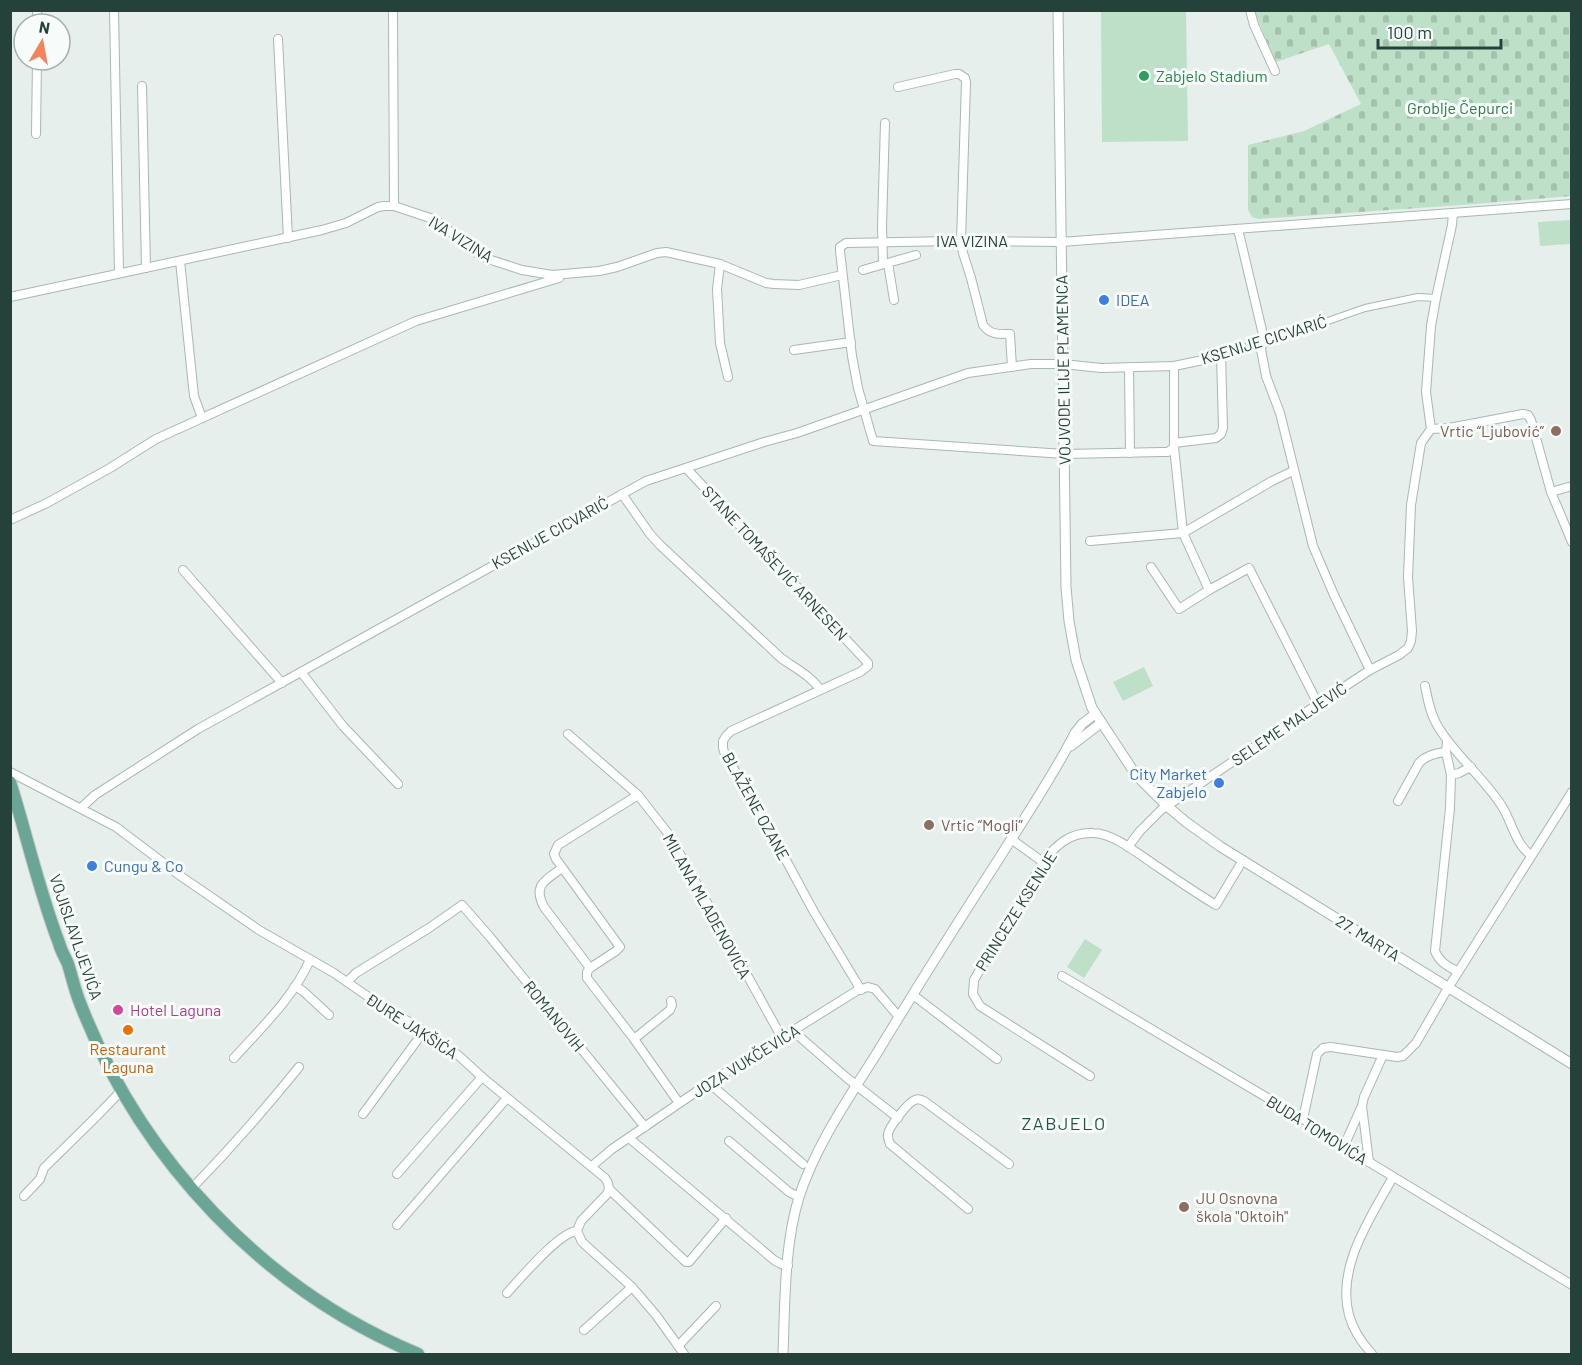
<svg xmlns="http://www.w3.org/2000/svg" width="1582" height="1365" viewBox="0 0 1582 1365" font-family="Barlow,sans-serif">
<defs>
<pattern id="cemetery-stones" width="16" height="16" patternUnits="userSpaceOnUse" patternTransform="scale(1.5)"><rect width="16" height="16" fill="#bfe0c8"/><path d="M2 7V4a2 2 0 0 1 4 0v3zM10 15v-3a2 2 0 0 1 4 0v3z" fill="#a4c1ad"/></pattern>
</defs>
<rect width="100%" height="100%" fill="#e6efeb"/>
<!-- cemetery -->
<polygon fill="url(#cemetery-stones)" points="1254,11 1571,11 1571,196 1462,205 1259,219 1252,217 1248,210 1248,145 1304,131 1361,104 1329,44 1276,62"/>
<!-- pitch -->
<g fill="#bfe0c8">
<polygon points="1101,11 1186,11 1188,141 1102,142"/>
<polygon points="1571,220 1571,244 1540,246 1538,222"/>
<polygon points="1144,667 1153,686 1123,701 1113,682"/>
<polygon points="1085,939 1102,950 1084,978 1067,967"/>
</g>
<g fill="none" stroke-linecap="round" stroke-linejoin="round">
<defs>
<polyline id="pedestrian" points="1265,343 1365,308 1418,297 1436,298"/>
<g id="minor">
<polyline points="114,10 119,273"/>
<polyline points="393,10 394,206"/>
<polyline points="1250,10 1254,25 1275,71"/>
<polyline points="37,24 37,10"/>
<polyline points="278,39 288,238"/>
<polyline points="142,86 146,268"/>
<path d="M898,87l57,-13h4l6,4 1,4 -5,159 2,12 8,25 12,47c7,10 16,9 27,9l2,33"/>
<polyline points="36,134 37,60"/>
<polyline points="180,261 194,396 202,418"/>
<polyline points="888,263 894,300"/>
<polyline points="720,264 717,289 720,343 728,377"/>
<polyline points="883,264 882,226 885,123"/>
<polyline points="863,270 916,255"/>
<polyline points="10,297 322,230 346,223 378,207 384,206 394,206 433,219 440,223 473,251 488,259 522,270 552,275 599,271 617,267 657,253 666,252 720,264 766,283 774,284 799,285 842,275"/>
<polyline points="1260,344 1266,376 1280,413 1313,546 1334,595 1370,670"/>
<polyline points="794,350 851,342"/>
<polyline points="1174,366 1174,447 1183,533 1209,590"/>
<polyline points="1129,367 1130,453"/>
<polyline points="1431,429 1449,428 1523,414 1528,415 1531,420 1551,492 1572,542"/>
<polyline points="1174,443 1216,438 1221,434 1223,428 1221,355"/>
<polyline points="1174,447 1168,452 1162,452 1065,454 873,441 858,388 852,356 840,251 840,247 846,243 953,241 1061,242 1572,204"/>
<polyline points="686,468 868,663 868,666 860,672 731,731 726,736 723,741 723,748 725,755 753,799 814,912 861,990"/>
<polyline points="1551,492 1572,486"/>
<path d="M622,494l28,40 10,11 121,113c12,9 32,19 39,32"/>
<polyline points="10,520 47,503 110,468 156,439 416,321 559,278"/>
<polyline points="1090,541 1183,533 1272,481 1293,471"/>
<polyline points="1151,567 1179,609 1209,590 1249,568 1318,704"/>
<polyline points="183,570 282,683"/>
<polyline points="301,672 343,726 398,784"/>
<path d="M1425,686c3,14 5,27 12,39 18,31 48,53 66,83 9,15 13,37 28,47"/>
<polyline points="568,734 638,795 670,836 782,1038"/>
<path d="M1447,741l-1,11 5,23 -1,33 -15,143c4,11 13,15 23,21"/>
<polyline points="10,772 116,827 182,877 259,930 334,973 373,1000 424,1031 458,1055 482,1077 605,1178 608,1183 609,1189 607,1194 581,1221 577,1231 582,1242 632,1287 656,1315 684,1354"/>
<polyline points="1451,775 1459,773 1471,767"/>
<polyline points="638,795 558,845 554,854 556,859 620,947 616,951 590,968 587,972 587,978 634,1039 679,1103"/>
<path d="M1398,801l21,-38c7,-8 17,-10 27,-11"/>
<polyline points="81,808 95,795 198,729 646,481 764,442 797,433 968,373 1031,364 1063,364 1101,368 1174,366 1208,359 1265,343 1238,229"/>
<polyline points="1011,839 1043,862"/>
<polyline points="1128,847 1140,831 1161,810 1318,704 1370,670 1399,655 1408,648 1411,641 1412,631 1408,577 1411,505 1421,443 1431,429 1426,392 1431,326 1436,298 1452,225 1453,213"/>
<path d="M562,868c-16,12 -30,17 -18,39l46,61"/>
<polyline points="1062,976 1303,1119 1369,1162 1572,1285"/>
<polyline points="347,982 356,973 429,928 462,905 490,937 645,1127"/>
<polyline points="295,986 303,991 329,1015"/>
<polyline points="913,995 997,1059"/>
<polyline points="793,1031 847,1078 898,1118"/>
<polyline points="634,1039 670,1010 672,1005 671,1001"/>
<path d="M234,1058c27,-30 59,-60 76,-98"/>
<path d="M1090,1076l-110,-70 -7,-12 1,-14 69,-118c13,-17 27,-30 50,-29 21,0 48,23 65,34 19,13 38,26 58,38l27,-45"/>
<polyline points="709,1083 803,1164"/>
<polyline points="363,1114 424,1031"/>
<polyline points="1303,1119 1317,1054 1323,1048 1331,1047 1397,1057 1403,1056 1416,1043 1448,988 1572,792"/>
<polyline points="629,1138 774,1260 781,1264 788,1266"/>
<polyline points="729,1141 789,1192 799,1197"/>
<polyline points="1344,1146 1361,1108"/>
<polyline points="1369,1162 1362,1106 1364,1097 1383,1055"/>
<polyline points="592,1166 612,1149 709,1083 858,990 868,987 875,989 899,1017"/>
<polyline points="397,1174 482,1077"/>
<path d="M192,1188c38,-39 73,-79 107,-121"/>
<polyline points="609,1189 686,1262 689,1262 726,1218"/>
<polyline points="24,1196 40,1179 44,1168 95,1118 122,1090"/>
<path d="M968,1209l-78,-65c-1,-4 -3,-6 -2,-10 1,-7 20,-32 27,-34 4,-2 5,0 9,1l85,63"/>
<polyline points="397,1225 507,1098"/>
<path d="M507,1293c13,-14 52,-61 70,-62"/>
<polyline points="584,1330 632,1287"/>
<polyline points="678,1346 716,1306"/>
<path d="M1372,1354c-10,-11 -19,-24 -23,-39 -13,-48 22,-98 44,-138"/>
</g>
<g id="tertiary">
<polyline points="1058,10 1066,587 1069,621 1076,660 1092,708 1136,775 1167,806 1186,822 1221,847 1572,1064"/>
<polyline points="1071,746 1101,723"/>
<path d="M783,1354c2,-50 1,-108 16,-157 17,-52 49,-98 78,-144 40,-66 81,-131 123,-196 26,-41 53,-81 75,-124l7,-9 13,-10"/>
</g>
<path id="primary" d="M10,782c17,54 29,109 49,161 2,8 6,14 9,21 4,13 7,27 12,39 60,156 184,287 338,351"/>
</defs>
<!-- pedestrian casing -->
<use href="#pedestrian" stroke="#a8b8b2" stroke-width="8"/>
<!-- minor casing -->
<use href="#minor" stroke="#a8b8b2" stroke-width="10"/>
<!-- tertiary casing -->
<use href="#tertiary" stroke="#a8b8b2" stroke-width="11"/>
<!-- primary casing -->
<use href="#primary" stroke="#c2cac8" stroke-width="14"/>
<!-- pedestrian -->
<use href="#pedestrian" stroke="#fff" stroke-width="6"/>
<!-- minor -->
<use href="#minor" stroke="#fff" stroke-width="8"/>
<!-- tertiary -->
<use href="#tertiary" stroke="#fff" stroke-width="9"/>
<!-- primary -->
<use href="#primary" stroke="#6aa596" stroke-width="12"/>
</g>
<!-- markers -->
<circle fill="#2e9e5b" stroke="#f7fbf9" stroke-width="2" cx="1144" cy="76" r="6"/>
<g fill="#3f7fe0" stroke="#f7fbf9" stroke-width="2">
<circle cx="1104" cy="300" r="6"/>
<circle cx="1219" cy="783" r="6"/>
<circle cx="92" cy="866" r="6"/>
</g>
<g fill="#8d6e63" stroke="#f7fbf9" stroke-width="2">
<circle cx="1556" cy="431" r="6"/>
<circle cx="929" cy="825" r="6"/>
<circle cx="1184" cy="1207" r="6"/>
</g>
<circle fill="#d1479c" stroke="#f7fbf9" stroke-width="2" cx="118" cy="1010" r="6"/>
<circle fill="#e8710a" stroke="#f7fbf9" stroke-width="2" cx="128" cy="1030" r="6"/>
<g text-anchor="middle" stroke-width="6" stroke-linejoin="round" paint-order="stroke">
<!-- leisure labels -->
<g font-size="16" fill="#27864d" stroke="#f7fbf9" text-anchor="start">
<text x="1156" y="82">Zabjelo Stadium</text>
</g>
<!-- park labels -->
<g font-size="16" fill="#2d7a4b" stroke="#f7fbf9">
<text x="1460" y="114">Groblje Čepurci</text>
</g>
<!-- street labels -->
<g font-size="16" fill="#24423a" stroke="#f7fbf9">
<text transform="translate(461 239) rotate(32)" y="6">IVA VIZINA</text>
<text x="972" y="247">IVA VIZINA</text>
<text transform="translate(1264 340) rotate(-17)" y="6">KSENIJE CICVARIĆ</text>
<text transform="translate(1063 370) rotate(-91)" y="6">VOJVODE ILIJE PLAMENCA</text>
<text transform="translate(550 533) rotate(-29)" y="6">KSENIJE CICVARIĆ</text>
<text transform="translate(775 563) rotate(47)" y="6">STANE TOMAŠEVIĆ ARNESEN</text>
<text transform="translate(1289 724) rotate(-34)" y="6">SELEME MALJEVIĆ</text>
<text transform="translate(756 806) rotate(61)" y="6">BLAŽENE OZANE</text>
<text transform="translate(707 906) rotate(61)" y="6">MILANA MLADENOVIĆA</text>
<text transform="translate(1016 911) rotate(-58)" y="6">PRINCEZE KSENIJE</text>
<text transform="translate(76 937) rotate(71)" y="6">VOJISLAVLJEVIĆA</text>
<text transform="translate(1368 938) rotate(32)" y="6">27. MARTA</text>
<text transform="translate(554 1016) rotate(51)" y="6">ROMANOVIH</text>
<text transform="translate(412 1026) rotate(33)" y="6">ĐURE JAKŠIĆA</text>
<text transform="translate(746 1061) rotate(-32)" y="6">JOZA VUKČEVIĆA</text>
<text transform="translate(1317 1130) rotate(32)" y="6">BUDA TOMOVIĆA</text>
</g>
<!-- shop labels -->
<g font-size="16" fill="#366cbe" stroke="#f7fbf9" text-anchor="start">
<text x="1116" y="306">IDEA</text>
<text x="1207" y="780" text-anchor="end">City Market<tspan x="1207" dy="18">Zabjelo</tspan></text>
<text x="104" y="872">Cungu &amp; Co</text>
</g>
<!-- education labels -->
<g font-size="16" fill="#785e54" stroke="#f7fbf9" text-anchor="start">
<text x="1544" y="437" text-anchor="end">Vrtic “Ljubović”</text>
<text x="941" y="831">Vrtic “Mogli”</text>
<text x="1196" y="1204">JU Osnovna<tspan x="1196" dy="18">škola "Oktoih"</tspan></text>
</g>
<!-- hotel labels -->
<g font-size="16" fill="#b23c85" stroke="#f7fbf9" text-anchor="start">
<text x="130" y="1016">Hotel Laguna</text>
</g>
<!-- food labels -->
<g font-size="16" fill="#c56008" stroke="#f7fbf9">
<text x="128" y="1055">Restaurant<tspan x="128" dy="18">Laguna</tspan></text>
</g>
<!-- neighbourhood labels -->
<g font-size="18" letter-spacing="1.5" fill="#1f5548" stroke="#f7fbf9">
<text x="1064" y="1130">ZABJELO</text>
</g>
</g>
<!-- border -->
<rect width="1582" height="1365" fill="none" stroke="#24423a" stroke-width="24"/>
<!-- north arrow -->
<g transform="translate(42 42) rotate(10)"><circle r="28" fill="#f7fbf9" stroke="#a3b1ad" stroke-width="1.5"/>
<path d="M0-4.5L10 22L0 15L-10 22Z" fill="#f4845f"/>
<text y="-9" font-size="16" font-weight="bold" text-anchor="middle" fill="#24423a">N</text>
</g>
<!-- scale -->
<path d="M1378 39v9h123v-9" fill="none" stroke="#24423a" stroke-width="3"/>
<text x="1387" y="39" font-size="18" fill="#24423a" stroke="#f7fbf9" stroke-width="4.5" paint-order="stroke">100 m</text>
</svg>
